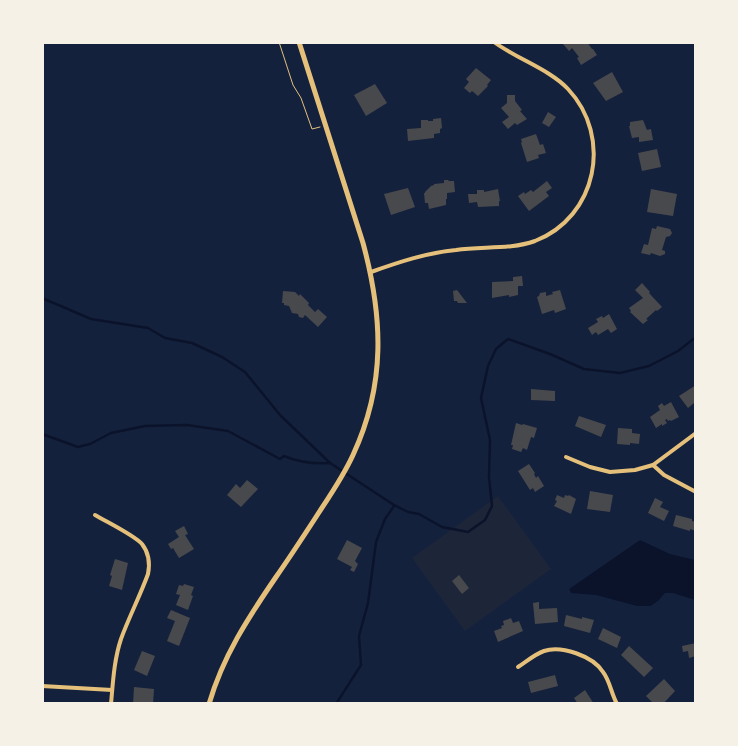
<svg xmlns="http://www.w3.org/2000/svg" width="738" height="746" viewBox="0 0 738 746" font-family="Signika,sans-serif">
<rect width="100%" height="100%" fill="#14213d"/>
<!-- green -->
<polygon fill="#1d2539" points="498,496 551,569 465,631 412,558"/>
<!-- water -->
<polygon fill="#0b132b" points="640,540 670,554 695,560 695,600 673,593 665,593 659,600 651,606 637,606 596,595 571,593 569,589"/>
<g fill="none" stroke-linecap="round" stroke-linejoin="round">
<!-- stream -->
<g stroke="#0b132b" stroke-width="2.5">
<polyline points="42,298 91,319 148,328 165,338 192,343 222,357 245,372 280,415 330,463"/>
<path d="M42,434l36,13 12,-3 21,-11 34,-7 42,-1 41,6 52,28 4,-3c14,6 31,8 46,7l64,42 14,7 11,2 23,13 26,5 17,-12 7,-14 -3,-29 1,-37 -9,-42 7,-32 8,-17 12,-10 42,15 34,15 36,4 29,-7 29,-15 18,-14"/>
<polyline points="336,704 361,665 359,636 368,603 376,542 385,519 394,506"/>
</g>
</g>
<!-- building -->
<g fill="#48494c">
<polygon points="565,42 587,42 592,49 593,49 597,55 581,65 577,58 579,57 572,48 569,51 563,44"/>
<polygon points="476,68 491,80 487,85 488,86 478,96 472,91 470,93 464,88 469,82 466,79"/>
<polygon points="612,72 623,92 606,101 593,83"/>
<polygon points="375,84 387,103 366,116 354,95"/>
<polygon points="507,95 515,95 515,101 522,110 520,111 527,119 517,125 515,123 508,129 502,122 509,117 501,108 507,103"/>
<polygon points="548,112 556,117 549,127 542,123"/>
<polygon points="441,118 442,128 440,129 440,133 434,134 434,138 408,141 407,129 421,128 421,120 428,120 428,121 433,121 433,119"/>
<polygon points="643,120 647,130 651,129 653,140 639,142 639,137 632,138 629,126 630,126 630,122"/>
<polygon points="536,134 540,145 543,144 546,153 538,155 539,158 527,162 521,143 522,142 521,139"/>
<polygon points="657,149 661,167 642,171 638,153"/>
<polygon points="444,180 448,180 449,181 454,181 455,192 447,193 447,199 446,199 446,205 429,209 428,203 425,203 424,193 425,193 425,192 431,186 434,185 434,184 444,183"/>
<polygon points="547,181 552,188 546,192 549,196 529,211 518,196 524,192 525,194 531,190 533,192"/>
<polygon points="408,188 415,207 391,215 384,194"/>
<polygon points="498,189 500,201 499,201 499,206 478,207 477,202 469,203 468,194 477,194 477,190 484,190 484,192"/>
<polygon points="651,189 677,194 673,216 647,212"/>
<polygon points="657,226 670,229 672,233 670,236 666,237 662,250 665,251 665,254 660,256 651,253 650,255 641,253 644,244 648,245 652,228 656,229"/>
<polygon points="522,276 523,286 518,286 518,295 509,297 509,295 492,298 492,282 513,281 513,277"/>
<polygon points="642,283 650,292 649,293 662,307 657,311 656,310 646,319 648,320 643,324 630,312 631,311 629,308 643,298 635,290"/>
<polygon points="457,290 467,303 458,303 457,301 454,301 453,291"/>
<polygon points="560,290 566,309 555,313 554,310 542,314 537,297 539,296 540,293 546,292 546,296 553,294 552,292"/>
<polygon points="283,291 295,292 299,296 300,294 309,303 308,305 315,312 318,309 327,317 318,327 305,315 303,318 299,317 298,314 292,313 289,306 284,305 284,303 282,303"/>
<polygon points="609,314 617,329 611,333 608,329 598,335 596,332 592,335 588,328 598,322 596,319 602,316 603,318"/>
<polygon points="696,385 696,405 694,403 688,408 679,396"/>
<polygon points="531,389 555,391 555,401 531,400"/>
<polygon points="671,402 679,417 671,421 670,420 668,421 667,419 665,420 667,423 662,426 662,424 656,428 650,417 660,410 658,406 662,403 664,406"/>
<polygon points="579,416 606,425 601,437 575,426"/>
<polygon points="516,423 522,425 523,424 537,428 534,438 531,437 527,450 523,448 521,452 512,449 513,445 511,445"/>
<polygon points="618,428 632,429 632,433 640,434 639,444 630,443 630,445 617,444"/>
<polygon points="529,464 535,473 534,474 536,478 538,476 544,486 535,492 533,488 530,490 518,471"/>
<polygon points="247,480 258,489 241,507 227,495 236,484 240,488"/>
<polygon points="590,491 613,495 610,512 587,509"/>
<polygon points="557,495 564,498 565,495 568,496 569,495 576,499 571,514 554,506 557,501 555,500"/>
<polygon points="655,498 663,502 660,507 669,511 664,521 648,513"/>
<polygon points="676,515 692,519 692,521 696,522 696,531 690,529 690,531 673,526"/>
<polygon points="184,526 188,534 185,535 194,549 179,558 173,548 171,549 168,544 179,537 175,531"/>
<polygon points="347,540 362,548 355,561 358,564 354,572 350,570 352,567 337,559"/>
<polygon points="115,559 128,563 122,590 109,586 112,576 110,575"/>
<polygon points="459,575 469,588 462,594 452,581"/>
<polygon points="184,584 194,587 191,595 193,596 188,610 176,605 180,595 176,594 179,585 183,586"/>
<polygon points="539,602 539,609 557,608 558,622 535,624 533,603"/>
<polygon points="171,610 190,618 179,646 167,641 175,621 167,618"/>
<polygon points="566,615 582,619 582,617 594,620 590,633 564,626"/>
<polygon points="511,618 513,623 519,621 523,631 498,642 494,631 502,628 501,626 504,625 503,621"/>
<polygon points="603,628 621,637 617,648 598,639"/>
<polygon points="696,643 696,656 689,658 688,651 683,652 682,646"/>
<polygon points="629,646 653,668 644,677 621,655"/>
<polygon points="142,651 155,656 147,676 134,670"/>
<polygon points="555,675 558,686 531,693 528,682"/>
<polygon points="664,679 675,691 663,704 654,704 646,696"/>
<polygon points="134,687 154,689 153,704 133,704"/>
<polygon points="585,690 594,704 578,704 574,698"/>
</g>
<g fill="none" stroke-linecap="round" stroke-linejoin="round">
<!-- path -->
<polyline stroke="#e5c07b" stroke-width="1" points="279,42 293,85 301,98 312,129 320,127"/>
<!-- minor -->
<g stroke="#e5c07b" stroke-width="4">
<path d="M371,272c28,-10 55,-19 85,-22 26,-4 54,0 79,-9 62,-24 78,-104 33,-152 -19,-20 -51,-30 -74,-47"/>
<polyline points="566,457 590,467 610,472 635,470 653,465 696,433"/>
<polyline points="653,465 664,475 696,492"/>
<path d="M95,515c12,7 39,20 47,29 7,9 8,20 6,30 -8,22 -19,43 -27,65 -7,21 -8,43 -10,65"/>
<path d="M518,667c8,-5 17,-13 26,-16 17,-6 49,5 59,21 7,9 8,21 14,32"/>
<polyline points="42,686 112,690"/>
</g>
<!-- tertiary -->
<path stroke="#e5c07b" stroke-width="5" d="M209,704c14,-48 39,-86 67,-127 14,-20 27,-40 40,-60 13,-20 27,-40 37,-62 33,-71 30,-138 10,-212l-64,-201"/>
</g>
<!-- border -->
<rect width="738" height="746" fill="none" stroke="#f6f1e7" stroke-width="88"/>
</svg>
